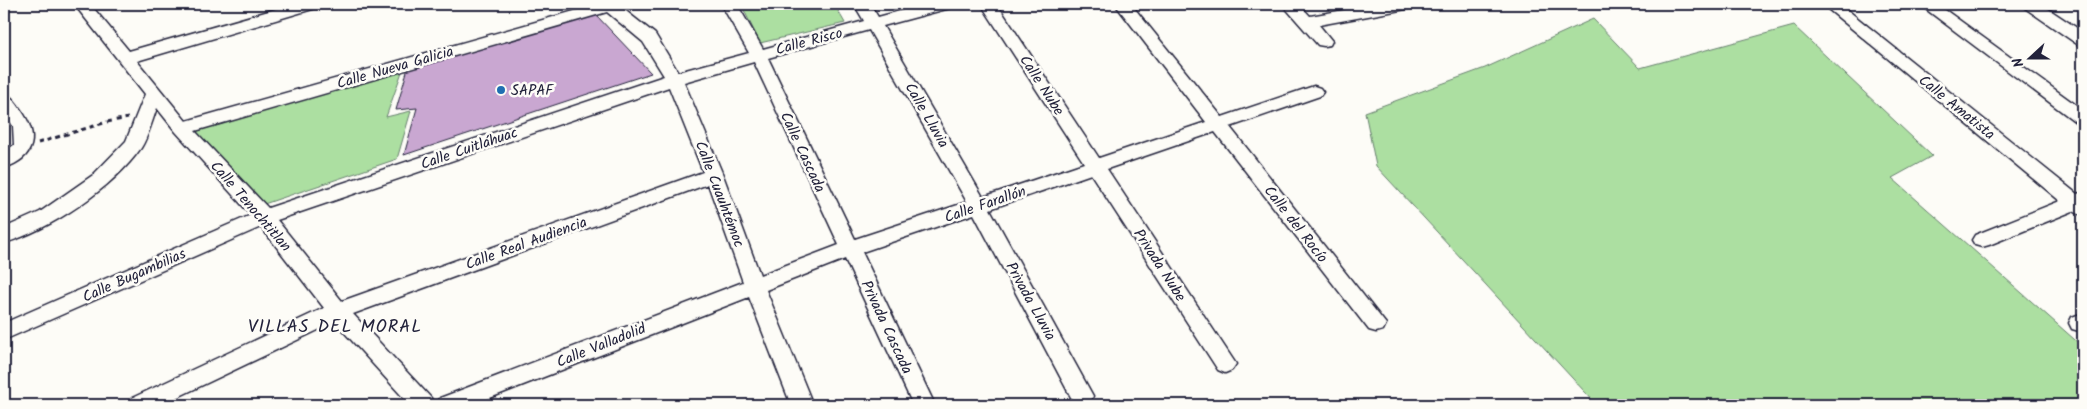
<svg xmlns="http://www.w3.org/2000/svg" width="2087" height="409" viewBox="0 0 2087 409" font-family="Kalam,sans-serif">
<rect width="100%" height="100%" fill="#fdfcf7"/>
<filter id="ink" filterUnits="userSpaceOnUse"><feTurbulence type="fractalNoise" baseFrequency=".02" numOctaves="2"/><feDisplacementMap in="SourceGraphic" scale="10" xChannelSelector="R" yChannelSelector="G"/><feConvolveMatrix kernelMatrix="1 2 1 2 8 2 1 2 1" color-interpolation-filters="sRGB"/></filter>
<g filter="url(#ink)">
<!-- green -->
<g fill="#acdfa1" stroke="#67806e">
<polygon points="741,4 834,4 845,23 760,43"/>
<polygon points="1593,19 1640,68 1794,26 1932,156 1892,178 2083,347 2083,405 1597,405 1376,166 1365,112 1485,68"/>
<polygon points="403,69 386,117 411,111 397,159 264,204 190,129"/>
</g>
<!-- building -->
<polygon fill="#c9a7d1" stroke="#22223b" points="596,15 651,73 404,155 417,108 396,110 408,68"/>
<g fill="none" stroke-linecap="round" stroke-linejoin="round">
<defs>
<g id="minor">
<path d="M74,4h16l39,47 164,-47h25l-2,4 -179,53 49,60 413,-117h26l-3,4 33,26 23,38 71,-19 -28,-49h16l26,45 101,-28 -10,-17h16l8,13 48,-13h26l-2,4 -67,18 100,171 101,-34 -103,-159h16l102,154 107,-36 -91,-118h16l91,113 86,-29 6,-2 6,2 3,4 -3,4 -90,31 156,197 -3,6 -7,2 -7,-2 -154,-198 -108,37 125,189 4,6 -4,6 -7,3 -7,-3 -127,-196 -101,35 103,187 -3,7 -8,2 -8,-2 -100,-189 -112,38 73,153h-22l-68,-146 -79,31 47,115h-22l-42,-108 -277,108h-35l3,-7 303,-116 -35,-98 -355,130 78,84 3,7h-24l-75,-83 -174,83h-32l3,-7 192,-90 -63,-81 -257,113v-17l247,-108 -75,-83 -19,-24c-5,13 -9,29 -16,40 -27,39 -92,83 -137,95v-15l36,-16 53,-37 33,-34 19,-47zM607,12l36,30 21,34 -396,132 -73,-77zM869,30l98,172 -112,37 -87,-181zM754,62l85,183 -79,30 -37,-100 -39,-93zM669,87l34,85 -361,129 -65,-81z"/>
<polygon points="1282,4 1299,4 1310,16 1379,4 1414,4 1412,8 1406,9 1319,25 1332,41 1330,45 1324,46 1318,45"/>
<polygon points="1822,4 1840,4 2077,194 2083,192 2083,216 2073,211 1989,245 1982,247 1975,245 1972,240 1975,235 2060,201"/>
<polygon points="1919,4 1937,4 2083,110 2083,125 2077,123"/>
<polygon points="2023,4 2041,4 2083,32 2083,45 2077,44 2025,8"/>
<path d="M4,94c8,2 12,9 17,16 18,25 15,48 -17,58v-16l10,-7 -1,-19 -9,-14z"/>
<polygon points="2083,313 2083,330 2079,331 2072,329 2069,323 2072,317"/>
</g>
</defs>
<!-- minor casing -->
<use href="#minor" stroke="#22223b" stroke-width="3"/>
<!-- path -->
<polyline stroke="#22223b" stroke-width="3" stroke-dasharray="5 4" stroke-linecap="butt" points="38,143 107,122 128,118"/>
<!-- minor -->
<use href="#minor" fill="#fdfcf7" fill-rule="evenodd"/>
</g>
</g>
<!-- markers -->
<circle fill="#1f6fb2" stroke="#fdfcf7" stroke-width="2" cx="501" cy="90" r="5"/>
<g text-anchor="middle" stroke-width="5" stroke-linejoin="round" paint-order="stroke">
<!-- street labels -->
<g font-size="15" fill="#22223b" stroke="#fdfcf7">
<text transform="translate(809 41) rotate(-15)" y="5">Calle Risco</text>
<text transform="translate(395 67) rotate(-16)" y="5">Calle Nueva Galicia</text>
<text transform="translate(1042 85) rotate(57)" y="5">Calle Nube</text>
<text transform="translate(1957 107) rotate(39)" y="5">Calle Amatista</text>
<text transform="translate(927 115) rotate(60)" y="5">Calle Lluvia</text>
<text transform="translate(469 148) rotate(-19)" y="5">Calle Cuitláhuac</text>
<text transform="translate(803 152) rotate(65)" y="5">Calle Cascada</text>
<text transform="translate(720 194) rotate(69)" y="5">Calle Cuauhtémoc</text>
<text transform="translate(985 204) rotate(-19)" y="5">Calle Farallón</text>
<text transform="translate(251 206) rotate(49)" y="5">Calle Tenochtitlan</text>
<text transform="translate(1296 224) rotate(52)" y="5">Calle del Rocío</text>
<text transform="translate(526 243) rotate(-20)" y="5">Calle Real Audiencia</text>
<text transform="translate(1160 265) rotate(57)" y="5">Privada Nube</text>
<text transform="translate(134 275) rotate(-24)" y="5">Calle Bugambilias</text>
<text transform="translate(1031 301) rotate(61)" y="5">Privada Lluvia</text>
<text transform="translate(887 327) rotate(65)" y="5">Privada Cascada</text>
<text transform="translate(601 345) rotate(-22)" y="5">Calle Valladolid</text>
</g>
<!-- poi labels -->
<g font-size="15" fill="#22223b" stroke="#fdfcf7" text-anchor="start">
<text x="511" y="95">SAPAF</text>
</g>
<!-- quarter labels -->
<g font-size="18" letter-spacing="1" fill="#22223b" stroke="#fdfcf7">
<text x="335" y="332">VILLAS DEL MORAL</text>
</g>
</g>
<!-- margin -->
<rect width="2087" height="409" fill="none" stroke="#fdfcf7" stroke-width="20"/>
<rect x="10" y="10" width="2067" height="389" fill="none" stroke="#22223b" stroke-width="2" filter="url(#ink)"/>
<!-- north arrow -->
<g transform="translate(2030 58) rotate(249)" stroke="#fdfcf7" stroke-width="4" paint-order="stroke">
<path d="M0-4L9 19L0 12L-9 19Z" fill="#22223b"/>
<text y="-8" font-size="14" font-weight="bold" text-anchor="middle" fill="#22223b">N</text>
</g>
</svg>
